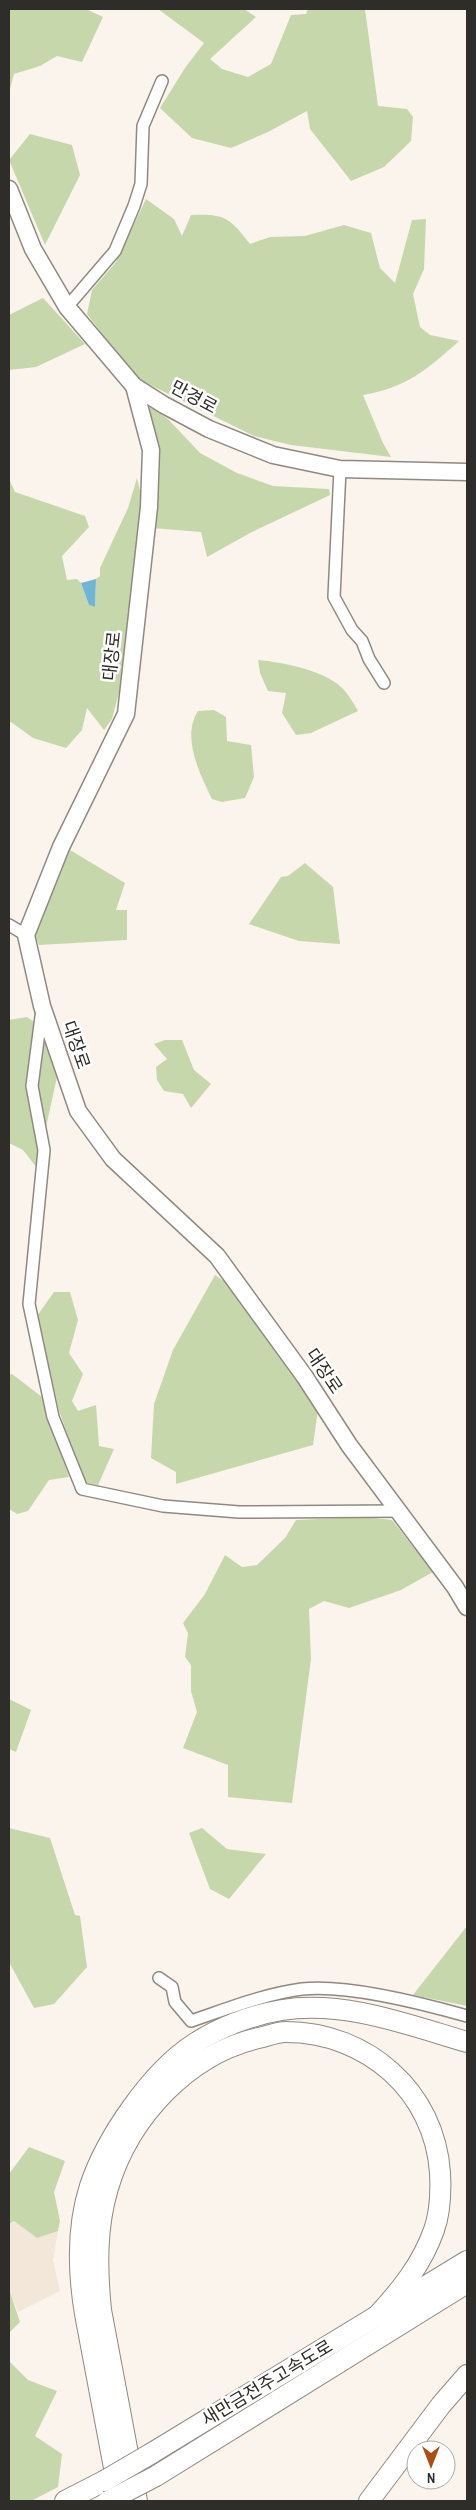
<svg xmlns="http://www.w3.org/2000/svg" width="476" height="2510" viewBox="0 0 476 2510" font-family="'Archivo Narrow','Noto Sans KR',sans-serif">
<rect width="100%" height="100%" fill="#faf4ec"/>
<!-- built -->
<polygon fill="#f2e7d9" points="14,2221 37,2238 58,2231 53,2260 60,2291 18,2312 9,2289 9,2224"/>
<!-- green -->
<g fill="#c7d7ac">
<polygon points="9,9 86,9 103,17 82,62 57,56 40,66 14,74 9,93"/>
<polygon points="158,9 244,9 256,17 210,59 222,69 248,77 271,64 291,15 306,14 308,9 365,9 378,106 407,109 413,117 411,141 384,167 351,181 310,129 307,111 268,132 231,148 192,138 160,108 185,68 204,43"/>
<polygon points="30,134 72,145 80,175 45,245 9,160"/>
<path d="M146,199l28,20 8,17 9,-21c34,-1 38,2 59,29l20,-7 35,-1 39,-11 27,8 9,35 15,15 17,-63 14,-1 -2,50 -11,25 7,33 10,8 29,6c-31,28 -53,47 -96,54l20,48 8,14 -100,-12 -37,-9 -118,-58 -49,-64 5,-24 24,-28z"/>
<polygon points="43,298 85,344 36,367 9,370 9,315"/>
<polygon points="150,407 168,419 200,453 237,473 273,486 329,489 330,495 250,533 207,557 201,532 152,528"/>
<polygon points="137,478 143,503 124,674 112,719 104,730 87,708 82,730 66,748 33,738 11,722 9,723 9,479 15,492 85,516 89,527 62,556 67,580 77,579 81,583 89,605 95,607 96,579 100,576 100,568 128,508"/>
<path d="M258,660c24,2 71,11 87,31 5,6 9,13 13,20l-47,22 -15,2 -14,-22 4,-20 -18,-2 -8,-18z"/>
<path d="M214,710l12,7 1,24 24,4 3,32 -9,21 -23,4 -10,-3c-12,-25 -31,-62 -14,-88z"/>
<polygon points="70,850 125,883 116,910 127,910 127,940 39,945 34,932"/>
<polygon points="305,863 333,887 340,944 299,941 249,924 281,877 288,876"/>
<polygon points="27,1017 44,1029 57,1077 37,1168 23,1150 9,1143 9,1020"/>
<polygon points="165,1040 182,1040 194,1070 211,1084 191,1108 183,1094 164,1091 157,1080 156,1067 167,1059 154,1044"/>
<polygon points="215,1275 227,1283 318,1410 313,1445 176,1484 176,1472 151,1458 154,1404 173,1350"/>
<polygon points="54,1292 70,1292 78,1320 69,1353 83,1374 72,1401 78,1411 96,1405 99,1446 114,1449 98,1485 83,1482 59,1410 37,1316"/>
<polygon points="12,1374 42,1397 69,1477 49,1480 28,1511 17,1514 9,1509 9,1375"/>
<polygon points="365,1517 392,1520 433,1572 401,1590 349,1608 324,1601 309,1609 311,1659 292,1803 228,1797 228,1765 183,1748 197,1712 191,1691 191,1665 185,1657 188,1633 183,1623 205,1594 225,1555 242,1567 257,1565 285,1538 296,1520"/>
<polygon points="9,1699 31,1710 16,1752 9,1749"/>
<polygon points="9,1828 50,1838 75,1915 80,1916 87,1967 54,2004 34,2008 9,1962"/>
<polygon points="202,1828 227,1849 266,1854 229,1899 210,1889 189,1833"/>
<polygon points="467,1926 467,2006 413,1995"/>
<polygon points="29,2147 65,2161 54,2192 60,2221 58,2231 37,2238 14,2221 9,2224 9,2174"/>
<polygon points="9,2289 20,2322 9,2333"/>
<polygon points="9,2361 28,2380 57,2391 35,2436 62,2454 58,2487 31,2501 9,2501"/>
</g>
<!-- water -->
<polygon fill="#6eb6d3" points="96,579 95,607 89,605 81,583"/>
<g fill="none" stroke-linecap="round" stroke-linejoin="round">
<defs>
<g id="street">
<polyline points="67,307 115,251 134,206 141,184 143,126 162,81"/>
<polyline points="340,469 334,597 352,630 362,641 369,659 384,683"/>
<polyline points="9,925 26,935"/>
<polyline points="42,1009 32,1086 44,1150 29,1304 53,1417 82,1489 163,1506 239,1512 400,1511"/>
<path d="M159,1978l13,9 3,15 16,19c36,-12 73,-27 111,-32 46,-5 119,14 165,27"/>
</g>
<g id="secondary">
<polyline points="9,189 33,249 67,307 134,386 164,405 209,429 273,455 340,469 467,472"/>
<polyline points="134,386 151,450 149,507 126,714 61,847 26,935 42,1006 78,1111 113,1159 217,1256 305,1377 349,1445 455,1587 467,1607"/>
</g>
<g id="highway">
<polyline points="152,2453 467,2261"/>
<polyline points="156,2476 467,2283"/>
<path d="M118,2489l-33,-175c-7,-42 -8,-88 5,-128 16,-48 61,-114 104,-142 25,-17 58,-29 88,-34 62,-10 127,15 185,32"/>
<polyline points="65,2501 104,2481"/>
<path d="M137,2501l-36,-191c-4,-41 -5,-82 7,-122 21,-71 81,-136 155,-151 7,-2 15,-5 23,-5 81,0 149,60 154,141 1,18 0,40 -6,57 -12,34 -33,60 -57,86"/>
<polyline points="369,2501 441,2405 467,2375"/>
</g>
</defs>
<!-- street casing -->
<use href="#street" stroke="#8f8982" stroke-width="14"/>
<!-- secondary casing -->
<use href="#secondary" stroke="#8f8982" stroke-width="19"/>
<!-- highway casing -->
<use href="#highway" stroke="#8f8982" stroke-width="22"/>
<!-- street -->
<use href="#street" stroke="#fff" stroke-width="11"/>
<!-- secondary -->
<use href="#secondary" stroke="#fff" stroke-width="16"/>
<!-- highway -->
<use href="#highway" stroke="#fff" stroke-width="20"/>
<defs>
<g id="highway-bridge">
<polyline points="104,2481 152,2453"/>
<polyline points="108,2501 156,2476"/>
</g>
</defs>
<!-- highway-bridge casing -->
<use href="#highway-bridge" stroke="#8f8982" stroke-width="22" stroke-linecap="butt"/>
<!-- highway-bridge -->
<use href="#highway-bridge" stroke="#fff" stroke-width="20"/>
</g>
<g text-anchor="middle" stroke-width="5" stroke-linejoin="round" paint-order="stroke">
<!-- street labels -->
<g font-size="18" fill="#2f2d2a" stroke="#fff">
<text transform="translate(194 397) rotate(28)" y="6">만경로</text>
<text transform="translate(112 656) rotate(-84)" y="6">대장로</text>
<text transform="translate(76 1045) rotate(71)" y="6">대장로</text>
<text transform="translate(324 1371) rotate(56)" y="6">대장로</text>
<text transform="translate(267 2383) rotate(-31)" y="6">새만금전주고속도로</text>
</g>
</g>
<!-- border -->
<rect width="476" height="2510" fill="none" stroke="#2f2d2a" stroke-width="20"/>
<!-- north arrow -->
<g transform="translate(431 2465) rotate(180)"><circle r="24" fill="#ffffff" stroke="#acabaa"/>
<path d="M0-4L9 19L0 12L-9 19Z" fill="#af4c11"/>
<text y="-8" font-size="14" font-weight="bold" text-anchor="middle" fill="#2f2d2a">N</text>
</g>
</svg>
